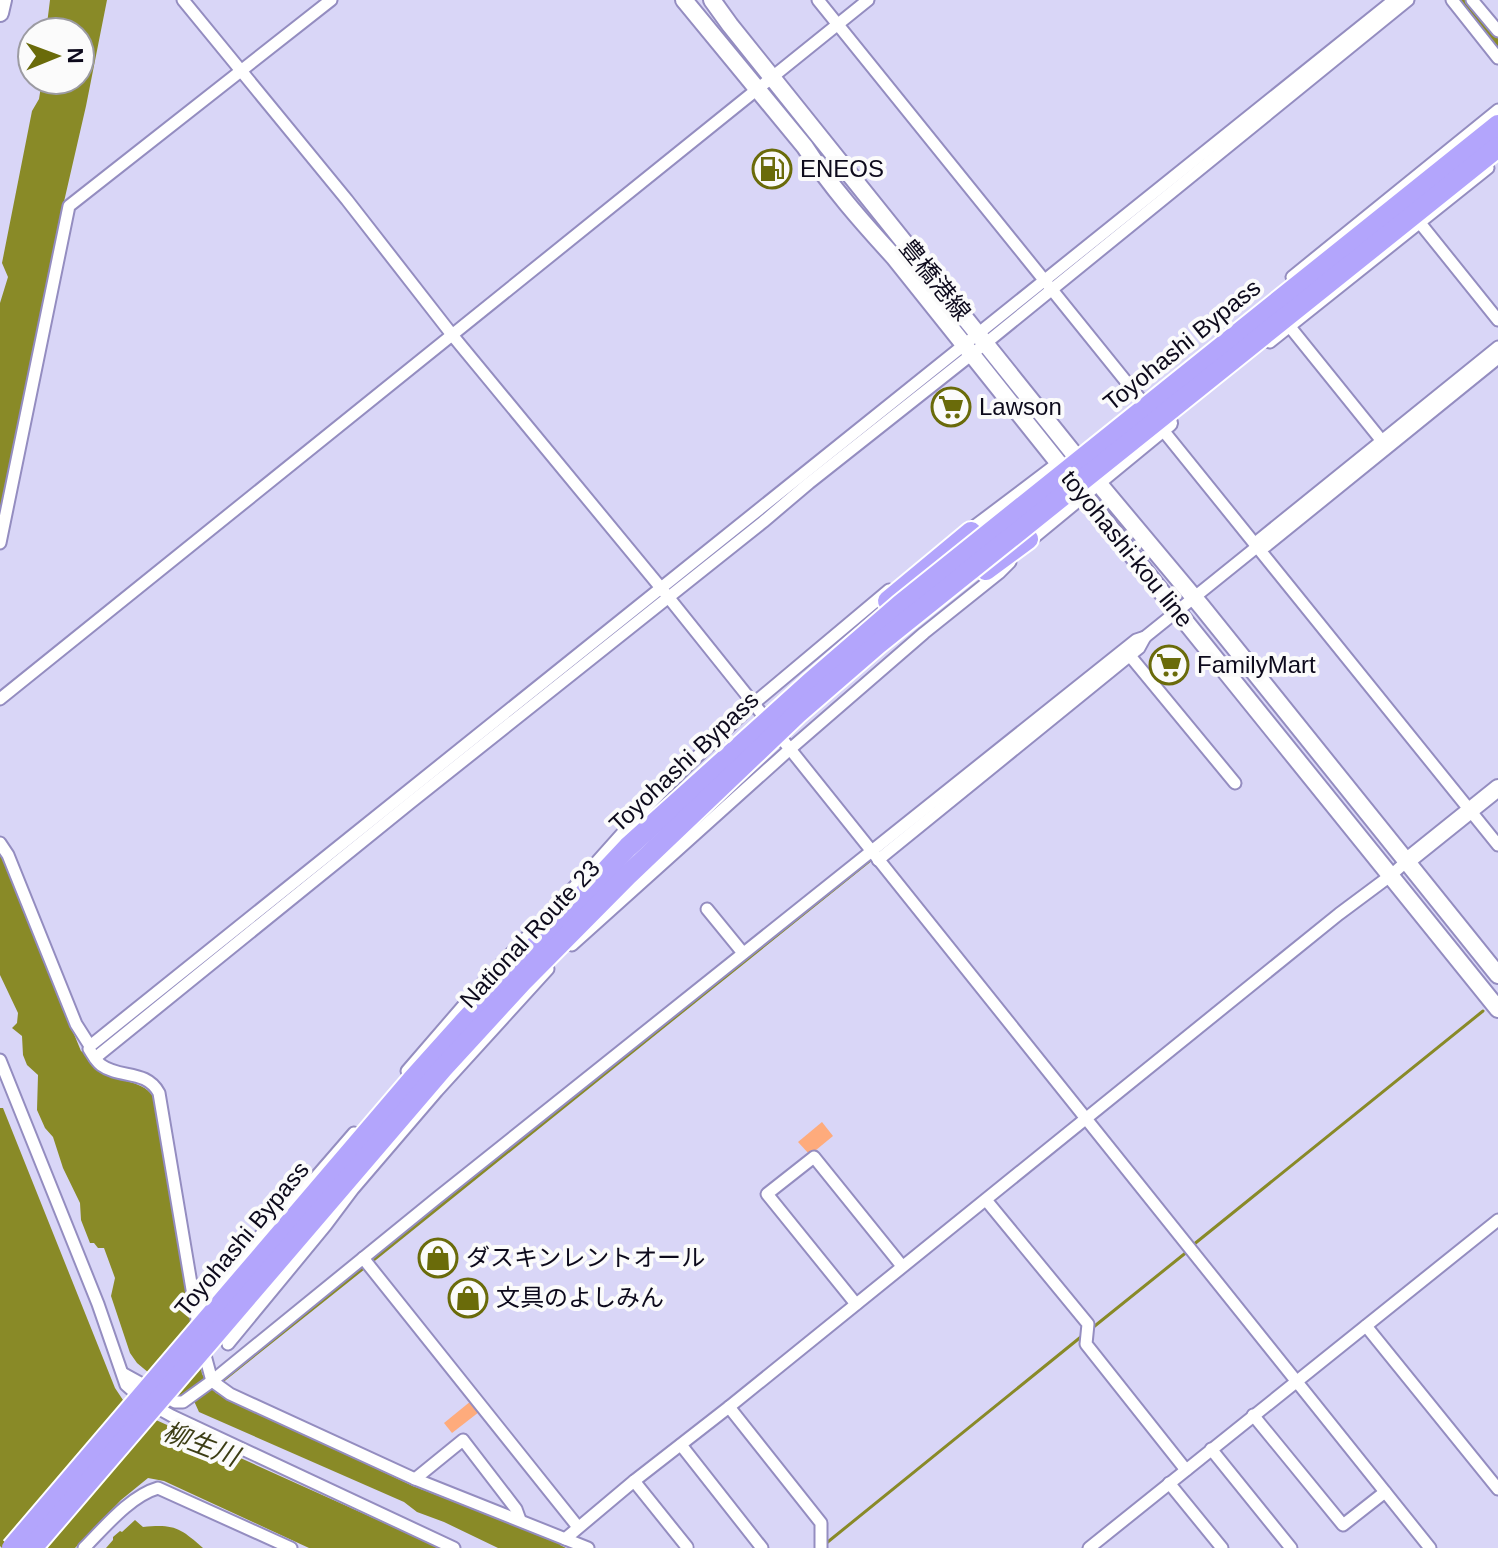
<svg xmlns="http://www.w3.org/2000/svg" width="1498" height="1548" viewBox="0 0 1498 1548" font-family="Arial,'Noto Sans JP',sans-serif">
<rect width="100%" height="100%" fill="#d9d6f7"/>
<!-- green -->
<g fill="#feab7c">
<polygon points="822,1122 833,1136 810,1155 798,1142"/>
<polygon points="471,1401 479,1412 452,1433 444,1423"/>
</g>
<!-- water -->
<g fill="#898a27">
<polygon points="50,0 107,0 86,106 63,206 0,517 0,303 8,277 2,263 32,111 39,99 42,80 80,80 80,32 46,32"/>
<path d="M0,853l18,37 9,30 54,131c9,5 9,14 17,20 17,12 42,7 55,25l49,278 14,19 197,93 151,58 -4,1 6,3h-68l-54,-26 -27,-10 -13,-10 -205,-90 -5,-11 -13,-4 -20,-14 -24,-20 -7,-10 -19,-57 4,-18 -11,-30h-6l-4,-5h-4l-9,-23 -1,-17 -17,-35 -10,-31 -8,-9 -8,-18 1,-35 -11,-10 -4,-10 -1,-19 -10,-8 5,-5 1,-10 -18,-38z"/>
<polygon points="0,1108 3,1108 115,1388 123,1400 136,1411 440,1548 309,1548 164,1481 148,1478 121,1500 75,1548 2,1548 0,1546"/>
<path d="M135,1520l8,7c32,-3 37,1 60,21h-97l7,-8v-3l7,-6 2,1z"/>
</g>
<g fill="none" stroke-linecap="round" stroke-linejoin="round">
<!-- stream -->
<g stroke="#898a27" stroke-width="3">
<polyline points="994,329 1045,288"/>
<polyline points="668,590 784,497"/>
<polyline points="581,660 662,594"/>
<polyline points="94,1050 179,983"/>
<polyline points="1193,1245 1483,1011"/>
<polyline points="371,1262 873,858"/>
<polyline points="1091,1329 1188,1251"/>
<polyline points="221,1382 365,1267"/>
<polyline points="824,1545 1082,1336"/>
</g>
<!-- river -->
<polyline stroke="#898a27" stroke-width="18" points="1463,0 1498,43"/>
<defs>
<g id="street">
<polyline points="183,0 347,200 453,336 661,588 1430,1548"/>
<polyline points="818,0 1141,400"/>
<polyline points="1452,0 1498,58"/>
<polyline points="1472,0 1498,31"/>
<polyline points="1420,223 1498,320"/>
<polyline points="1292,277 1498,110"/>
<polyline points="1290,327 1382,441"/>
<polyline points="1270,342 1488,168"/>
<polyline points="1162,429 1498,845"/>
<polyline points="0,543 69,206 331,0"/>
<polyline points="1258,546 1266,546 1498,358"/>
<polyline points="1126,651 1235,783"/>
<polyline points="0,699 868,0"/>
<polyline points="0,843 8,855 76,1024 90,1046"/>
<polyline points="878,860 1139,648 1145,637"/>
<polyline points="707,909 743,953"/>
<polyline points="572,945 789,750 924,633 999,573 1010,562"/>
<polyline points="95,1058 410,803 763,522 809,483 986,343 1408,0"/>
<polyline points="0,1060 98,1304 126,1385 143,1400 172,1416 454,1548"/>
<polyline points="407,1071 483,983 578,883 636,818 686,767 753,704 889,590"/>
<polyline points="986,1200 1088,1324 1086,1344 1186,1470"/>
<polyline points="363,1258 578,1527"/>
<polyline points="856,1304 767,1194 814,1157 902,1266"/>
<polyline points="196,1312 286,1205 315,1178 354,1133"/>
<polyline points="1366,1326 1498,1489"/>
<path d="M199,1331l-40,-238c-13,-24 -39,-14 -58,-28 -5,-4 -8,-10 -12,-16l1,-3 1304,-1046"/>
<polyline points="228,1344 326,1225 353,1189 437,1091 548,969"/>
<polyline points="203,1348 212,1381 230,1394 415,1479 588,1548"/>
<polyline points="124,1374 175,1402 183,1402 212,1381 437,1198 1136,640 1145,637 1258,546 1259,540 1498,347"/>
<polyline points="729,1407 821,1523 821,1548"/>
<polyline points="1253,1415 1343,1525 1385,1492"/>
<polyline points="681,1445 762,1548"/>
<polyline points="1211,1449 1291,1548"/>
<polyline points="415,1479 463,1440 516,1509 520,1520"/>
<polyline points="634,1481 687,1547 686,1548"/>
<polyline points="1169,1483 1222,1548"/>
<polyline points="565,1539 634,1481 729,1407 1339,914 1390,876 1407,861"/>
<path d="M84,1548c20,-20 46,-52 74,-60l133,60"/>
<polyline points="1089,1548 1498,1220"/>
</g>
<g id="secondary">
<path d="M684,0l121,147c26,40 57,75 89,110l274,343 330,409"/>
<polyline points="712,0 730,25 1074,454 1202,607 1498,975"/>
<polyline points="0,13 3,0"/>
<polyline points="971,532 1057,467"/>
<polyline points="1028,539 1169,423"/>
<polyline points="1407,861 1498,788"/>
</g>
<g id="highway">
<polyline points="986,570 1028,539"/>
<polyline points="888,601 971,532"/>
</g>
</defs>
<!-- street casing -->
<use href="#street" stroke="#948dc0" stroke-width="15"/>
<!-- secondary casing -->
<use href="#secondary" stroke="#948dc0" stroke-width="20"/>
<!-- highway casing -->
<use href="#highway" stroke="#fff" stroke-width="24"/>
<!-- street -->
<use href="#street" stroke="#fff" stroke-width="11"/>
<!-- secondary -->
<use href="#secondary" stroke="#fff" stroke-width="16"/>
<!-- highway -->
<use href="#highway" stroke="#b3a5fc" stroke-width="20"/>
<defs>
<g id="highway-bridge">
<polyline points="12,1548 412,1080 464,1022 628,847 811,682 901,604 1498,125"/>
<polyline points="32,1548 443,1068 522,982 628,875 797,714 878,644 1498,147"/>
</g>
</defs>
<!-- highway-bridge casing -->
<use href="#highway-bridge" stroke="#fff" stroke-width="24" stroke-linecap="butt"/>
<!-- highway-bridge -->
<use href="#highway-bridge" stroke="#b3a5fc" stroke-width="20"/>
</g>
<!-- icons -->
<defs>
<symbol id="fuel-ring" viewBox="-11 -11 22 22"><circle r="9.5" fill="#fbfbfb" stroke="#6a6b0a" stroke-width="1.5"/><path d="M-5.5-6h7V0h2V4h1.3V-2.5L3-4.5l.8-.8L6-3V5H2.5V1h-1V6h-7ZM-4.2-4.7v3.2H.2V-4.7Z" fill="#6a6b0a"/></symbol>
<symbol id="supermarket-ring" viewBox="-11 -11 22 22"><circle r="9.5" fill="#fbfbfb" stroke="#6a6b0a" stroke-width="1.5"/><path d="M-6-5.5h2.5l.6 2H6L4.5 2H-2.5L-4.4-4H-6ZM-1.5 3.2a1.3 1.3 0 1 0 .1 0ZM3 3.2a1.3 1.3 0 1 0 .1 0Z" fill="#6a6b0a"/></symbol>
<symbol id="shop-ring" viewBox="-11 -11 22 22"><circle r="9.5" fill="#fbfbfb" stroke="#6a6b0a" stroke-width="1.5"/><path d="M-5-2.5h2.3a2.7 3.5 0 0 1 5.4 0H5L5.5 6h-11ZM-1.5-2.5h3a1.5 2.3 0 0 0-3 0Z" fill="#6a6b0a"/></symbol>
</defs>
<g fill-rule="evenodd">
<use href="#fuel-ring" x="750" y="147" width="44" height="44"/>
<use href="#supermarket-ring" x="929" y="385" width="44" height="44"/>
<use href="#supermarket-ring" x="1147" y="643" width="44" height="44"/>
<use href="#shop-ring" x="416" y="1236" width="44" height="44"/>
<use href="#shop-ring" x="446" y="1276" width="44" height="44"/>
</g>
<g text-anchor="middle" stroke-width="8" stroke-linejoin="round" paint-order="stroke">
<!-- poi labels -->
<g font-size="24" fill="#0d0a1c" stroke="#fbfbfb" text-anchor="start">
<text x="800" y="177">ENEOS</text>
<text x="979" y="415">Lawson</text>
<text x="1197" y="673">FamilyMart</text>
<text x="466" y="1266">ダスキンレントオール</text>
<text x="496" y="1306">文具のよしみん</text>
</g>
<!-- street labels -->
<g font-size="24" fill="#0d0a1c" stroke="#fbfbfb">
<text transform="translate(935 280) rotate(51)" y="8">豊橋港線</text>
<text transform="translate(1182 345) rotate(-39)" y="8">Toyohashi Bypass</text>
<text transform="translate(1127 549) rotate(51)" y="8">toyohashi-kou line</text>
<text transform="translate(684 762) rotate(-43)" y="8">Toyohashi Bypass</text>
<text transform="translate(530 934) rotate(-47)" y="8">National Route 23</text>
<text transform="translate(242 1239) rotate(-50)" y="8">Toyohashi Bypass</text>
</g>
<!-- water labels -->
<g font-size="26" font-style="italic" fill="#3c3d15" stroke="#fbfbfb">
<text transform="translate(201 1444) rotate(21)" y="9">柳生川</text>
</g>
</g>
<!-- north arrow -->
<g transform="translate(56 56) rotate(89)"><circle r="38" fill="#fbfbfb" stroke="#9c9ba2" stroke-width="2"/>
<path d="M0-6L14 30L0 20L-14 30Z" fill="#6a6b0a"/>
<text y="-12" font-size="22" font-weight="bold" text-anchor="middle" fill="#0d0a1c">N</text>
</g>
</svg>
